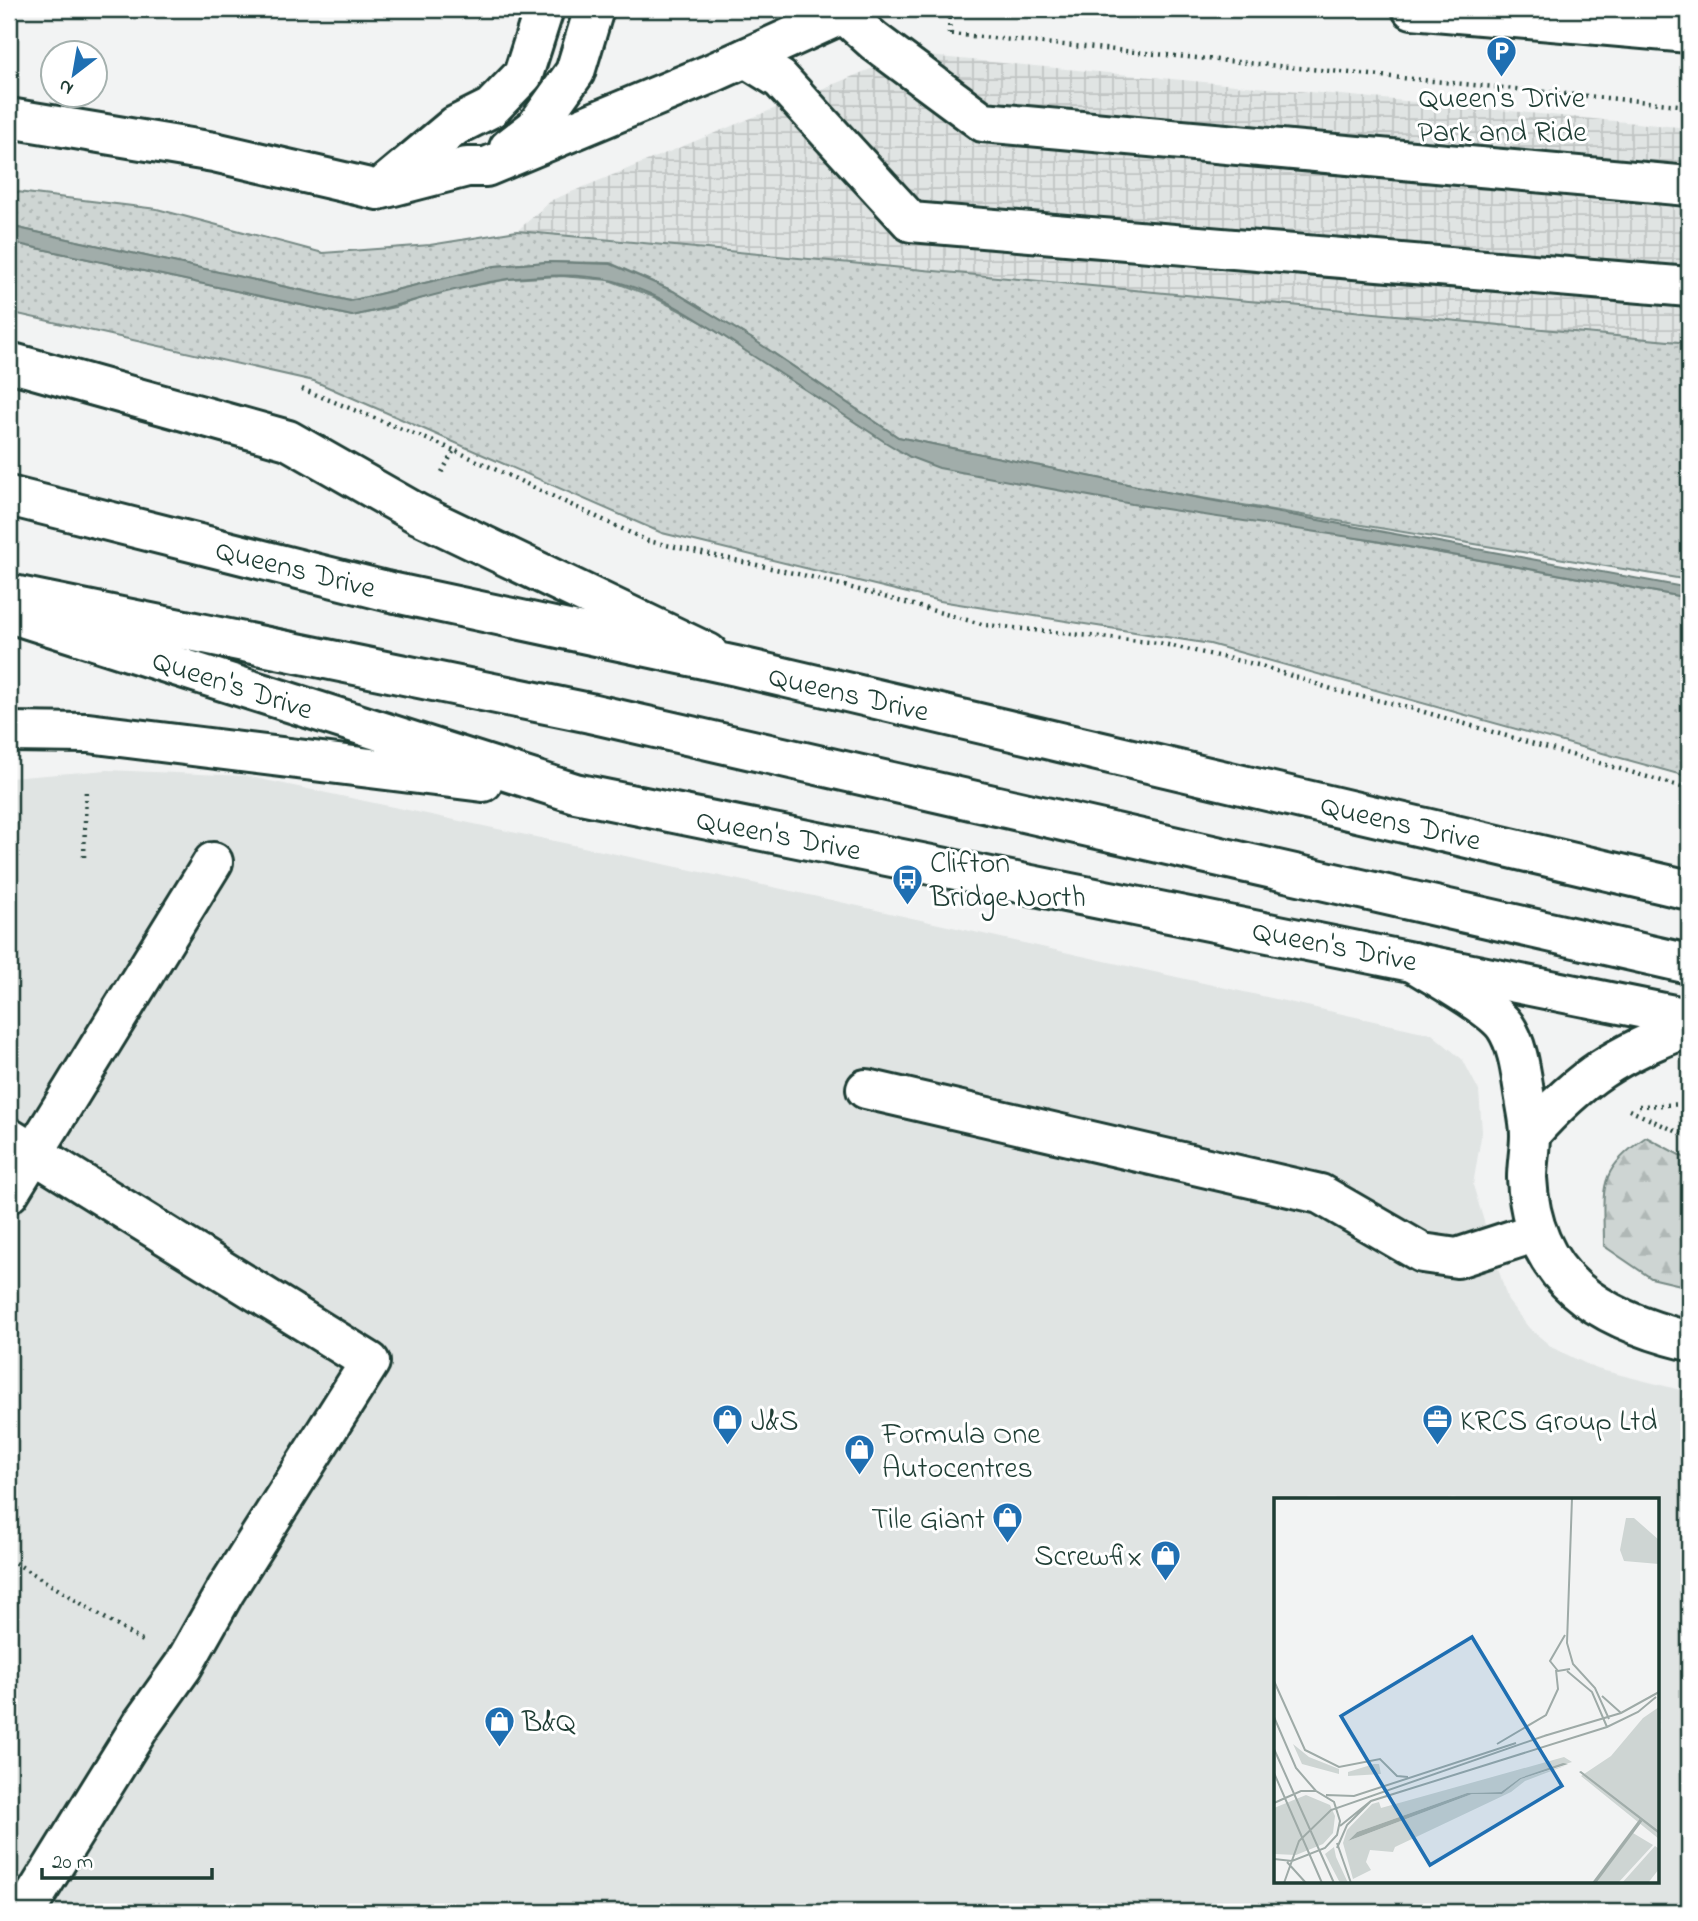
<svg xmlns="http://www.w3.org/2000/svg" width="1698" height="1921" viewBox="0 0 1698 1921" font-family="'Indie Flower',sans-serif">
<defs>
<pattern id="industrial-grid" width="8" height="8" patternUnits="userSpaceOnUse" patternTransform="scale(1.75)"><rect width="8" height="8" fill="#e0e4e3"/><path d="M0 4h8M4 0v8" fill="none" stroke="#c0c4c3"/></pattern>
<pattern id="grass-dots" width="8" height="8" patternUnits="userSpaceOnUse" patternTransform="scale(1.75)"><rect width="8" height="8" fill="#ced5d3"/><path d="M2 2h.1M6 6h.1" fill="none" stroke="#b0b8b6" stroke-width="1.8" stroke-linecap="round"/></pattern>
<pattern id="forest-firs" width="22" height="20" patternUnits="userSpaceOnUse" patternTransform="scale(1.75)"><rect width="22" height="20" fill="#ced5d3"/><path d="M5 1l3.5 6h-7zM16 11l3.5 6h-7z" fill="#b0b8b6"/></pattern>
</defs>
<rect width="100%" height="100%" fill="#f2f3f3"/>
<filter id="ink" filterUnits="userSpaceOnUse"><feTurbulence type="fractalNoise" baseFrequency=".0143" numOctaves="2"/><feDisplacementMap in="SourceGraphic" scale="14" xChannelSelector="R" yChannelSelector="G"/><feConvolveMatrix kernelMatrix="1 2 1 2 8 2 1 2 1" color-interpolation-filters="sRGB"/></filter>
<g filter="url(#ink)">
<!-- built -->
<path fill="#e0e4e3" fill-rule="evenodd" d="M107,770l139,6 536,113 650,145 31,26 16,31 3,40 -9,54 35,116 21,27 24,20 44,21 92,23v520h-1680v-1134zM1276,1499h382v382h-382z"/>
<!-- industrial -->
<polygon fill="url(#industrial-grid)" points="907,54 1689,128 1689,343 517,231 552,200"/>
<!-- grass -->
<g fill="url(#grass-dots)" stroke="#768984" stroke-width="2">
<polygon points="9,191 157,209 323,253 430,245 517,231 1689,343 1689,580 1166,492 898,437 754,340 673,291 610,263 548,262 495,266 350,301 9,226"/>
<polygon points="9,242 352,316 395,307 440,292 509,279 561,276 609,280 654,297 702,322 910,457 1689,598 1689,777 1210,644 940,601 662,533 314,381 9,312"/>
</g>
<!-- forest -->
<path fill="url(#forest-firs)" stroke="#768984" stroke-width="2" d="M1646,1137l43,23v127l-38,-9 -47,-32c0,-57 -9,-74 42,-109z"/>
<!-- water -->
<path fill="#a1adaa" stroke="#6d807b" stroke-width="2" d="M9,226l341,75 145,-35 53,-4 63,2 62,27 81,49 144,97 268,55 523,96v10l-319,-58 -238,-36 -193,-36 -29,-11 -25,-15c-45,-30 -90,-59 -135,-88 -41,-28 -87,-60 -136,-73 -33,-8 -73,-6 -106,-2 -54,8 -104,26 -156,37l-343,-74z"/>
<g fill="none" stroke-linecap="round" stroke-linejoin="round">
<defs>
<g id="minor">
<polyline points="1412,9 1689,33"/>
<polyline points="844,14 874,41 983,122 1689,186"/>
<polyline points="746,58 780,79 911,222 1689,287"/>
<polyline points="9,118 214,152 378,190 467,167 486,167 710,74 854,9"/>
<polyline points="509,148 535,128 575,72 594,9"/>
<polyline points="388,182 455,126 491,108 523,75 544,9"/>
<polyline points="9,362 288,440 418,514 708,653"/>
<path d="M1413,962c23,15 78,44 92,64 14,21 16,49 20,72 2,12 5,25 5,37 0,15 -3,29 -3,43 5,102 72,141 162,163"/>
<polyline points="866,1089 1320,1194 1422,1253 1457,1258 1537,1232"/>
<path d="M1530,1134c51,-57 88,-81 159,-107"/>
<polyline points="9,1138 370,1362 226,1590 183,1666 141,1725 25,1912"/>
<polyline points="9,1193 213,862"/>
</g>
<g id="major">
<polyline points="9,496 386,591 736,666 1689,890"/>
<polyline points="9,613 575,793 1689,1018"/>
<polyline points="9,732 88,733 483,782"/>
</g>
<polyline id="highway" points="9,594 590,713 1689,964"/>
</defs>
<!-- minor casing -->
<use href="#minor" stroke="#1f3d34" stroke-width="44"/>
<!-- major casing -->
<use href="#major" stroke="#1f3d34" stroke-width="44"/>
<!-- highway casing -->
<use href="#highway" stroke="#1f3d34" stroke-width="44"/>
<!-- path -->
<g stroke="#1f3d34" stroke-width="4.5" stroke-dasharray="2 5" stroke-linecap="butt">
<polyline points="949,34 950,9"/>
<polyline points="951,34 1689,106"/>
<polyline points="302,389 454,450"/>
<polyline points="442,472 454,450 648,541 816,578 985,625 1159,643 1258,665 1341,692 1407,707 1689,789"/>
<polyline points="84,857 86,789"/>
<polyline points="1639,1106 1689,1104"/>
<polyline points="1629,1110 1689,1137"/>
<polyline points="9,1559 142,1641"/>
</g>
<!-- minor -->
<use href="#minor" stroke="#fff" stroke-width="38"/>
<!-- major -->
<use href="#major" stroke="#fff" stroke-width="38"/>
<!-- highway -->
<use href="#highway" stroke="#fff" stroke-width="38"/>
</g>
</g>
<!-- icons -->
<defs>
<symbol id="parking-pin" viewBox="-11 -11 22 30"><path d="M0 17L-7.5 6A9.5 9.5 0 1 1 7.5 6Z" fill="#1f6fb2" stroke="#fff"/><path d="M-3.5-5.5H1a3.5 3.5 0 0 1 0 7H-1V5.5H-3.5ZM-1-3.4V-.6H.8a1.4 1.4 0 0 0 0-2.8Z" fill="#fff"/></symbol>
<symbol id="bus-pin" viewBox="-11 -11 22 30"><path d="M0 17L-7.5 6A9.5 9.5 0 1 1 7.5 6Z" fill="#1f6fb2" stroke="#fff"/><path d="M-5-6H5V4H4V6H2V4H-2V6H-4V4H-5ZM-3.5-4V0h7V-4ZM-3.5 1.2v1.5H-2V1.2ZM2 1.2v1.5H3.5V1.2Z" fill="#fff"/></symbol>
<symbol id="shop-pin" viewBox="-11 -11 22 30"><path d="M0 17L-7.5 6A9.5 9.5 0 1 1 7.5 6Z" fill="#1f6fb2" stroke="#fff"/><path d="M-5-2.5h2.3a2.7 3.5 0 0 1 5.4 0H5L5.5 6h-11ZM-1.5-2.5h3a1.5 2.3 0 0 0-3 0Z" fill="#fff"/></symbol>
<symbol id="office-pin" viewBox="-11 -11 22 30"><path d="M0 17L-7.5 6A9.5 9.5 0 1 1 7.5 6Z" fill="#1f6fb2" stroke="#fff"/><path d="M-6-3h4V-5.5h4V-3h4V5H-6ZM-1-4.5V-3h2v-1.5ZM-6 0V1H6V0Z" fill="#fff"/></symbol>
</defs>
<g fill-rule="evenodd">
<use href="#parking-pin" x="1484" y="34" width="35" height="47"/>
<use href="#bus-pin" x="890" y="862" width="35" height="47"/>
<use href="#shop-pin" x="710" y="1402" width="35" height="47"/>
<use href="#office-pin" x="1420" y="1402" width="35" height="47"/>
<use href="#shop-pin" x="842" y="1432" width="35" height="47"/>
<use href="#shop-pin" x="990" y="1500" width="35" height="47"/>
<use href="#shop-pin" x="1148" y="1538" width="35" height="47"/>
<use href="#shop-pin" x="482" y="1704" width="35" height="47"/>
</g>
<g text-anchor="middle" stroke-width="6" stroke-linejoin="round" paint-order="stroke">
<!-- poi labels -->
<g font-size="30" fill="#1f3d34" stroke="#fff" text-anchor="start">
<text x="1502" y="107" text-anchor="middle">Queen's Drive<tspan x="1502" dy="34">Park and Ride</tspan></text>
<text x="930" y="872">Clifton<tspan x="930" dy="34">Bridge North</tspan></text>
<text x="751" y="1430">J&amp;S</text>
<text x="1460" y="1430">KRCS Group Ltd</text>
<text x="882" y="1443">Formula One<tspan x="882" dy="34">Autocentres</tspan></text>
<text x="985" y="1528" text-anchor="end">Tile Giant</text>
<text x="1142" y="1565" text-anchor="end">Screwfix</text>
<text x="522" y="1731">B&amp;Q</text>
</g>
<!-- street labels -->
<g font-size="30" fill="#1f3d34" stroke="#fff">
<text transform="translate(296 568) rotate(14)" y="10">Queens Drive</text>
<text transform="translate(233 684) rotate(18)" y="10">Queen's Drive</text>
<text transform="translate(849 693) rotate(13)" y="10">Queens Drive</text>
<text transform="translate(1401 822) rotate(13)" y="10">Queens Drive</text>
<text transform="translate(779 834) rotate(11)" y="10">Queen's Drive</text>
<text transform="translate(1335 945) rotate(11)" y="10">Queen's Drive</text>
</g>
</g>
<!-- overview -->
<g transform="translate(1274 1498)">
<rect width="385" height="385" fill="#f2f3f3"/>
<path d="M290,259l8,5 -52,16 -19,14 -34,1 -110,39 -9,9 124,-47h30l19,-15 46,-14 -42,16 -14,11 -116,55 -2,5 -23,-2 -4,12 5,8 -18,9 -10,-36 4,-13 25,-26 7,-2 2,6zM381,348l4,3v20l-11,14h-26zM60,349l2,10 12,26h-8l-15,-29z" fill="#ced5d3"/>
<path d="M352,20h8l25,22v24l-35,-3 -4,-11zM385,209v132l-78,-63 30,-20 32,-38zM19,246l16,13 30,12v5l-37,-10zM100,266h5l2,10 -33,2v-4zM32,297l24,10 5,11 -2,17 -10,11 -27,11 -22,-1v-46zM359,335l20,12 -35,38h-23z" fill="#ced5d3"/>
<path d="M289,265l5,1 -47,15 -19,15h-30l-124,47 9,-9 110,-39 34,-1 19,-14zM307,273l78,60v3l-80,-62z" fill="#a1adaa"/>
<path fill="none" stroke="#a1adaa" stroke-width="3.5" d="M320,385l47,-63"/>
<path fill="none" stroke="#9eaaa7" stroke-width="2" d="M298,0l-5,145 6,21 22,24 14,31M291,137l-15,26 8,10 12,-2M293,173l25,21 15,35M0,183l31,69 34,17 41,-8 17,17 11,1M328,198l19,17M0,219l22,51 20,23M270,238l77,-23 38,-21M223,246l49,-29 12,-26 -2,-19M0,251l60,134M0,275l48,110M52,297l28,1 162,-53M0,305l27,-12h15l18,11 6,19 -3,14 -12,13 -33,13 -18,-2M66,328l31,-25 236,-74 31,-15 18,-15M63,345l14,40M63,350l10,-23 24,-24M13,364l19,21M10,385l15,-42 32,-31 216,-75"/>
<path fill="#1f6fb2" fill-opacity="0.15" stroke="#1f6fb2" stroke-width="3.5" d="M198,139l90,149 -132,79 -89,-149z"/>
<rect width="385" height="385" fill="none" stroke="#1f3d34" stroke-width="3.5"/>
</g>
<!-- margin -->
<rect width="1698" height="1921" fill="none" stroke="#fff" stroke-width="35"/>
<rect x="18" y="18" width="1663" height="1886" fill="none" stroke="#1f3d34" stroke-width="2.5" filter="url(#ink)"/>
<!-- north arrow -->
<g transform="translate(74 74) rotate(211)"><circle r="33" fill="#ffffff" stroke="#a5b1ae" stroke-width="2"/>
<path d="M0-5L12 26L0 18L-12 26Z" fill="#1f6fb2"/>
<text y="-10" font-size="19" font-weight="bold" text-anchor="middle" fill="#1f3d34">N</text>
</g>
<!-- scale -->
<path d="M42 1868v10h170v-10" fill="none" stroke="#1f3d34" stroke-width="3.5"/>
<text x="52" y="1868" font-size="21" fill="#1f3d34" stroke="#ffffff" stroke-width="5" paint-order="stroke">20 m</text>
</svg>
